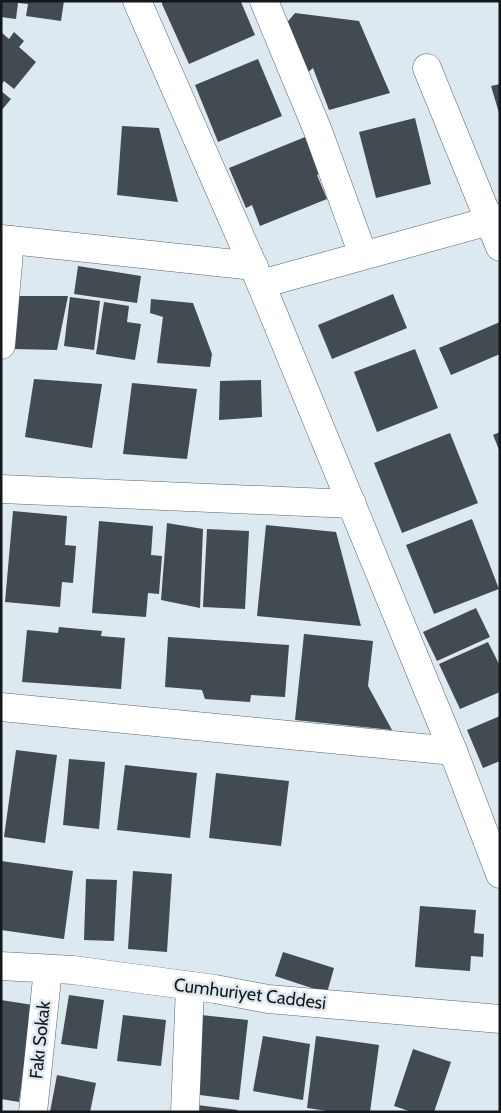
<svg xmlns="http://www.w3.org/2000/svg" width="501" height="1113" viewBox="0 0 501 1113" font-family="Cabin,sans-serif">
<rect width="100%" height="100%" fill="#dde9f0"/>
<!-- building -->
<g fill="#414b51">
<polygon points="1,1 64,1 61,21 26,16 28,4 18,3 16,19 1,17"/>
<polygon points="162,1 241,2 255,35 189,64 162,4"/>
<polygon points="295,13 359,21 390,93 329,110 313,68 304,76 284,26"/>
<polygon points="1,32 9,39 14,32 24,41 19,47 36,62 14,89 4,81 1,85"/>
<polygon points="258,59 282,116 218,142 195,85"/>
<polygon points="500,84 500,113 499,113 491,86"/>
<polygon points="1,91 11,99 1,111"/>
<polygon points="415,118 431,184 376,198 359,132"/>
<polygon points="122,126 159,128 178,202 117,195"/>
<polygon points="310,135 325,171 317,175 327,199 260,226 252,205 246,208 229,168"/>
<polygon points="78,266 141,276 137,303 74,294"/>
<polygon points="393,294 407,328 332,359 318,325"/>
<polygon points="17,296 68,296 57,350 13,349"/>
<polygon points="70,297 100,301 94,350 64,346"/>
<polygon points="151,299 193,303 212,354 210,367 157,363 163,317 150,313"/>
<polygon points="104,302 129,306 127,322 141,324 135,360 96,354"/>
<polygon points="500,322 500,354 451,375 439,348"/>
<polygon points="415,349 438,408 377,432 354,372"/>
<polygon points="34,379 102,384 92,448 25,437"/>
<polygon points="261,380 262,417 219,420 220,381"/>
<polygon points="132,383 197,389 187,459 123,454"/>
<polygon points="500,432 500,452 493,435"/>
<polygon points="450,433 478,503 402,533 374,463"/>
<polygon points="13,511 67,516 65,545 76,546 73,583 62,582 60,607 5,602"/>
<polygon points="472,519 499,589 434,614 406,545"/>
<polygon points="99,521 153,526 151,555 162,556 159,594 148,593 146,617 92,613"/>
<polygon points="167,523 203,529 200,608 161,600"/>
<polygon points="266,525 336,532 361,626 257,616"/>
<polygon points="207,529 249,531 245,609 203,607"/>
<polygon points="476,608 490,637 437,661 423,632"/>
<polygon points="59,627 102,631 101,636 125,638 121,689 22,682 27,630 58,633"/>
<polygon points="304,634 373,641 368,686 392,730 295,720"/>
<polygon points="168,637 289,645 285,697 251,695 250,702 205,699 202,690 165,687"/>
<polygon points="488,642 500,666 500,692 460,709 439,664"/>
<polygon points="500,716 500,761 483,768 467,730"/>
<polygon points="16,750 57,755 45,843 4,837"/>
<polygon points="69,759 105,762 99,829 63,825"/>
<polygon points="125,765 197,773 190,838 117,830"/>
<polygon points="216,773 289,781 281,846 209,838"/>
<polygon points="1,861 73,871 64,939 1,930"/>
<polygon points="133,871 172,874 167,952 128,949"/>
<polygon points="86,879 117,880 114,941 84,940"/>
<polygon points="420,906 476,910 474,933 484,934 483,957 471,956 470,971 415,967"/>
<polygon points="283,952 334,968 327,993 275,976"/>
<polygon points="69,995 104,1000 97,1049 61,1044"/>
<polygon points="1,1000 33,1005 19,1102 1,1099"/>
<polygon points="123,1015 166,1020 161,1066 117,1061"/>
<polygon points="201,1015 248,1020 239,1100 192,1094"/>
<polygon points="263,1036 310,1044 303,1100 253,1091"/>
<polygon points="316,1036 379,1045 370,1112 334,1112 307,1108"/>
<polygon points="413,1049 451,1062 434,1112 412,1112 394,1106"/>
<polygon points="57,1075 96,1083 90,1112 50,1112"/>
<polygon points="197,1105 238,1110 237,1112 196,1112"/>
</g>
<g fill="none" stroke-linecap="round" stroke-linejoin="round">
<defs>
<g id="minor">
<polyline points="137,1 261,284 453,751 500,874"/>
<polyline points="264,1 318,131 363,255"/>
<polyline points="427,68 500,247"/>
<polyline points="1,239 254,266"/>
<polyline points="261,284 500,218"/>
<polyline points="1,345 10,240"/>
<polyline points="1,489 352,504"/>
<polyline points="1,707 453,751"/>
<polyline points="33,1112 48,969"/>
<polyline points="185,1112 190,986"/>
</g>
<polyline id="tertiary" points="1,966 73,970 215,989 268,999 500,1019"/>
</defs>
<!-- minor casing -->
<use href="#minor" stroke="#5b656b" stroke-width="29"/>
<!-- tertiary casing -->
<use href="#tertiary" stroke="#5b656b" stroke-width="29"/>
<!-- minor -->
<use href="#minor" stroke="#fff" stroke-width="28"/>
<!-- tertiary -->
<use href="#tertiary" stroke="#fff" stroke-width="28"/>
</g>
<g text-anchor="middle" stroke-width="5" stroke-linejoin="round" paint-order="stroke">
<!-- street labels -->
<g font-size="18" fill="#14181a" stroke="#dde9f0">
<text transform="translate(250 994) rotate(7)" y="6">Cumhuriyet Caddesi</text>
<text transform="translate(40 1040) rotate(-84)" y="6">Fakı Sokak</text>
</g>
</g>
<!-- border -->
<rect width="501" height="1113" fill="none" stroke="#14181a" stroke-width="5"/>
</svg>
